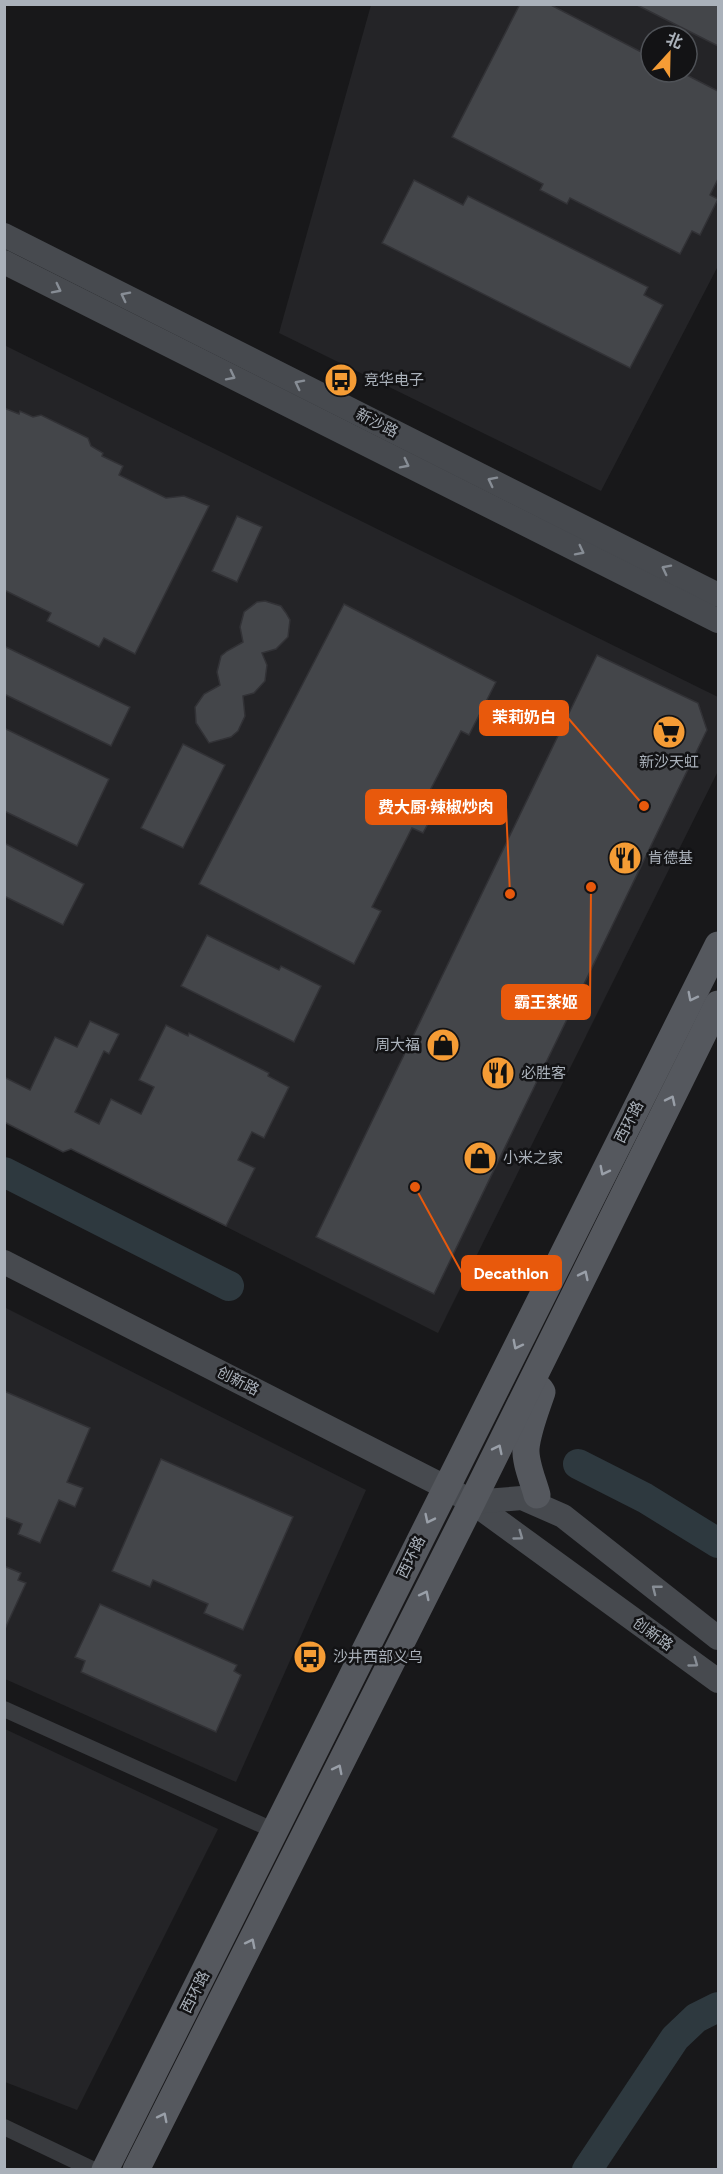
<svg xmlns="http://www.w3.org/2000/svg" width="723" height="2174" viewBox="0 0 723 2174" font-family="Figtree,'Noto Sans SC',sans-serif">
<rect width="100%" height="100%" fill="#18181a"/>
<!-- built -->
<g fill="#242427" fill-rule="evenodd">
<path d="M371,5h347v261l-117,225 -322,-158zM651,36h36v36h-36z"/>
<polygon points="4,345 718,697 718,771 438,1333 5,1116"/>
<polygon points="4,1307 366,1490 236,1782 5,1679"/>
<polygon points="5,1729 218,1829 77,2110 5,2082"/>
</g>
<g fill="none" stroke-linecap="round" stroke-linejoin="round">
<!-- river -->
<g stroke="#2e393f" stroke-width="30">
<polyline points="4,1172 229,1286"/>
<polyline points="578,1464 645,1498 718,1543"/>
<polyline points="587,2170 675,2038 696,2018 718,2007"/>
</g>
</g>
<!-- building -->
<g fill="#44464a" stroke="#323236" stroke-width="1.5">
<polygon points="520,4 549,4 651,57 651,72 681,72 718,91 718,179 710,195 718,199 700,235 692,231 680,254 570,198 567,204 540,190 543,184 452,137"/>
<polygon points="635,4 718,4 718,46"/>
<polygon points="414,180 463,205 468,196 648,287 644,295 663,305 630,368 382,243"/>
<polygon points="4,408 19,414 20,411 33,417 41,415 88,438 91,446 103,453 102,456 123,466 119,475 166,498 184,496 209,506 135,654 104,638 99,647 47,621 51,613 4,590"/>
<polygon points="237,516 262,527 237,582 212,571"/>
<polygon points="265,601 281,606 286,613 290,620 288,637 276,649 262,653 267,665 265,681 254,693 243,696 245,716 238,731 231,737 209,743 196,723 195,707 204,694 220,685 217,672 221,656 227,651 243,642 240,627 244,612 257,602"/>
<polygon points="344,604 496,682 469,735 461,731 422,806 434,812 423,833 412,828 372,907 381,911 354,964 199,884"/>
<polygon points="4,646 130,707 111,746 4,694"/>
<polygon points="597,655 698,703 707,730 434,1294 316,1237"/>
<polygon points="4,728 109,779 77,846 4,811"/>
<polygon points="183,744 225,765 183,848 141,828"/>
<polygon points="4,843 84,884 63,925 4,896"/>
<polygon points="207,935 279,970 281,966 321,986 294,1042 181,986"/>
<polygon points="90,1021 119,1034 109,1054 104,1051 75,1112 99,1124 111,1099 141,1114 154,1087 139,1080 166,1025 188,1036 189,1033 269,1073 268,1076 289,1087 264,1138 252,1132 238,1160 255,1168 226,1226 71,1149 63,1152 4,1122 4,1077 30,1090 55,1037 77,1047"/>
<polygon points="4,1391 90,1428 67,1482 83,1488 75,1507 59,1500 40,1543 18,1534 22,1524 4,1517"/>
<polygon points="161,1459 293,1517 243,1630 204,1613 208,1604 153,1580 150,1587 112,1571"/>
<polygon points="4,1566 21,1573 18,1580 26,1583 4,1631"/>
<polygon points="100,1604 237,1665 234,1671 241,1675 216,1732 81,1672 85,1661 75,1657"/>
</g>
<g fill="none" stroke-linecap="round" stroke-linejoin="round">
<!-- street -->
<g stroke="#393b3f" stroke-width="16">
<polyline points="4,1709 275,1831"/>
<polyline points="4,2127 94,2170"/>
</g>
<!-- secondary -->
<g stroke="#474a4f" stroke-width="24">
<polyline points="4,235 718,595"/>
<polyline points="4,262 718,621"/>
<polyline points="4,1262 445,1487 472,1502 718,1681"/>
<polyline points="472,1502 522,1498 563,1516 718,1638"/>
</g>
<!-- primary -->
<g stroke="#55585e" stroke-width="27">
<path d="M537,1495c-4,-15 -12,-32 -11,-47 2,-19 10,-38 16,-56l-2,-3"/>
<polyline points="105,2170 718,945"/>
<polyline points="136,2170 472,1502 718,1004"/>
</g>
</g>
<!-- one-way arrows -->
<defs><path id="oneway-chevron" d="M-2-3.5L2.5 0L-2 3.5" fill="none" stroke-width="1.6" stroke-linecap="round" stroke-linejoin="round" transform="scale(1.5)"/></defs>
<g stroke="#878d95">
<use href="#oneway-chevron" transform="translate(57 289) rotate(27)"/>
<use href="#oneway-chevron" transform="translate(125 296) rotate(-153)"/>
<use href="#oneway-chevron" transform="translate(231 376) rotate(27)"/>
<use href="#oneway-chevron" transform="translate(299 384) rotate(-153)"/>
<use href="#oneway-chevron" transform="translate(405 464) rotate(27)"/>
<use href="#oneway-chevron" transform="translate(492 481) rotate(-153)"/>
<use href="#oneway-chevron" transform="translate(580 551) rotate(27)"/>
<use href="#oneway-chevron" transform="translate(666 569) rotate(-153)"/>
<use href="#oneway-chevron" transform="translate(519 1536) rotate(36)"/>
<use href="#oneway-chevron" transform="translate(656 1589) rotate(-142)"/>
<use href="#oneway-chevron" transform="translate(694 1663) rotate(36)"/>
</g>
<g stroke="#999fa8">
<use href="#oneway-chevron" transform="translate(692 997) rotate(117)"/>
<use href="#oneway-chevron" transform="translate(671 1100) rotate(-64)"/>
<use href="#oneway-chevron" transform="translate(604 1171) rotate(117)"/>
<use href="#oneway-chevron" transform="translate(584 1275) rotate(-64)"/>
<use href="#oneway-chevron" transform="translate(517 1345) rotate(117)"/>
<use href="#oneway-chevron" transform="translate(498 1449) rotate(-64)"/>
<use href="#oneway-chevron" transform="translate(429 1519) rotate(116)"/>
<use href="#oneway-chevron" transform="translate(425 1595) rotate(-63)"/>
<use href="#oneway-chevron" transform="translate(338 1769) rotate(-63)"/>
<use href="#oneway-chevron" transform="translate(251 1943) rotate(-63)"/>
<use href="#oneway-chevron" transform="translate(163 2117) rotate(-63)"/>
</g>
<!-- icons -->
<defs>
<symbol id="bus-disc" viewBox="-11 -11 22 22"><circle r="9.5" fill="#f59c35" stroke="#131315"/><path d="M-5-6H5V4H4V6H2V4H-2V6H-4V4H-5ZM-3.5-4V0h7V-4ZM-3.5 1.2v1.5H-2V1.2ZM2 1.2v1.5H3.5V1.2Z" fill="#111"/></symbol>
<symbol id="supermarket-disc" viewBox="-11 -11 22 22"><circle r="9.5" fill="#f59c35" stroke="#131315"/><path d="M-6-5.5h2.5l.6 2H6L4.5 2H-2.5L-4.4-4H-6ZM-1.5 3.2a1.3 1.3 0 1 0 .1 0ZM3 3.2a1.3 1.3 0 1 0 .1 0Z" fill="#111"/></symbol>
<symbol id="restaurant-disc" viewBox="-11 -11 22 22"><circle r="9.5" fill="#f59c35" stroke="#131315"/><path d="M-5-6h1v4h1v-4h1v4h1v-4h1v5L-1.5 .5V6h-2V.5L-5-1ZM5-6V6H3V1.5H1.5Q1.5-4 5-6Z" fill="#111"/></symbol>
<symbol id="shop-disc" viewBox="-11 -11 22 22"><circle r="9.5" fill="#f59c35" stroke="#131315"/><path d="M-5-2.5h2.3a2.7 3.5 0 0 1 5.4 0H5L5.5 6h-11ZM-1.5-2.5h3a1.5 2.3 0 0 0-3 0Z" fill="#111"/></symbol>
</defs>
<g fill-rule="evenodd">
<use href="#bus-disc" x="322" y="361" width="38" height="38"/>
<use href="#supermarket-disc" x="650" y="713" width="38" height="38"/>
<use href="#restaurant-disc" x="606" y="839" width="38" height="38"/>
<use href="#shop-disc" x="424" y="1026" width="38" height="38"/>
<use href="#restaurant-disc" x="479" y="1054" width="38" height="38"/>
<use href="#shop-disc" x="461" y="1139" width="38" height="38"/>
<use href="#bus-disc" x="291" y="1638" width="38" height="38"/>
</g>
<g text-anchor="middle" stroke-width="5" stroke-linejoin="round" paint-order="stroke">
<!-- poi labels -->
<g font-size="15" fill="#aab1ba" stroke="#131315" text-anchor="start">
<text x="364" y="385">竞华电子</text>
<text x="669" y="767" text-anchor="middle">新沙天虹</text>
<text x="648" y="863">肯德基</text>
<text x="420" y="1050" text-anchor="end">周大福</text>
<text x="521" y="1078">必胜客</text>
<text x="503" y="1163">小米之家</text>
<text x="333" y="1662">沙井西部义乌</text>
</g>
<!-- street labels -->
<g font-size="15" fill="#aab1ba" stroke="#131315">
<text transform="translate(377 423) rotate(27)" y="5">新沙路</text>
<text transform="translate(629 1122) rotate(-63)" y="5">西环路</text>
<text transform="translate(238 1381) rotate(27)" y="5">创新路</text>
<text transform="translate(411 1557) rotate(-64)" y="5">西环路</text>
<text transform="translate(653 1634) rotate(36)" y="5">创新路</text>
<text transform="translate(195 1992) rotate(-63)" y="5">西环路</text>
</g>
</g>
<!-- callouts -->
<path fill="none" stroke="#e8590c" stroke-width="2" d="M644 806L568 718M510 894L506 807M591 887L590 1002M415 1187L462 1273"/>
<g fill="#e8590c" stroke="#131315" stroke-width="2">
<circle cx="644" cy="806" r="6"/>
<circle cx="510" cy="894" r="6"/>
<circle cx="591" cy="887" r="6"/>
<circle cx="415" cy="1187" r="6"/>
</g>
<g fill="#e8590c" stroke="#e8590c" stroke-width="2">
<rect x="480" y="701" width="88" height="34" rx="6"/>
<rect x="366" y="790" width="140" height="34" rx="6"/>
<rect x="502" y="985" width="88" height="34" rx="6"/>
<rect x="462" y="1256" width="99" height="34" rx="6"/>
</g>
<g font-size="16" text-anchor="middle" font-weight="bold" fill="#fff">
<text x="524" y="723">茉莉奶白</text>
<text x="436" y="813">费大厨·辣椒炒肉</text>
<text x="546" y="1008">霸王茶姬</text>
<text x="511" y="1279">Decathlon</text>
</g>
<!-- border -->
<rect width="723" height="2174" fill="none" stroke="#aab1ba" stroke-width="12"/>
<!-- north arrow -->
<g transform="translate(669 54) rotate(22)"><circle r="28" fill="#131315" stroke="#4f5257" stroke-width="1.5"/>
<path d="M0-4.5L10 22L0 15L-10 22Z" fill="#f59c35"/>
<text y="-9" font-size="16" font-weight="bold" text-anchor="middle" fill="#aab1ba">北</text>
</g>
</svg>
